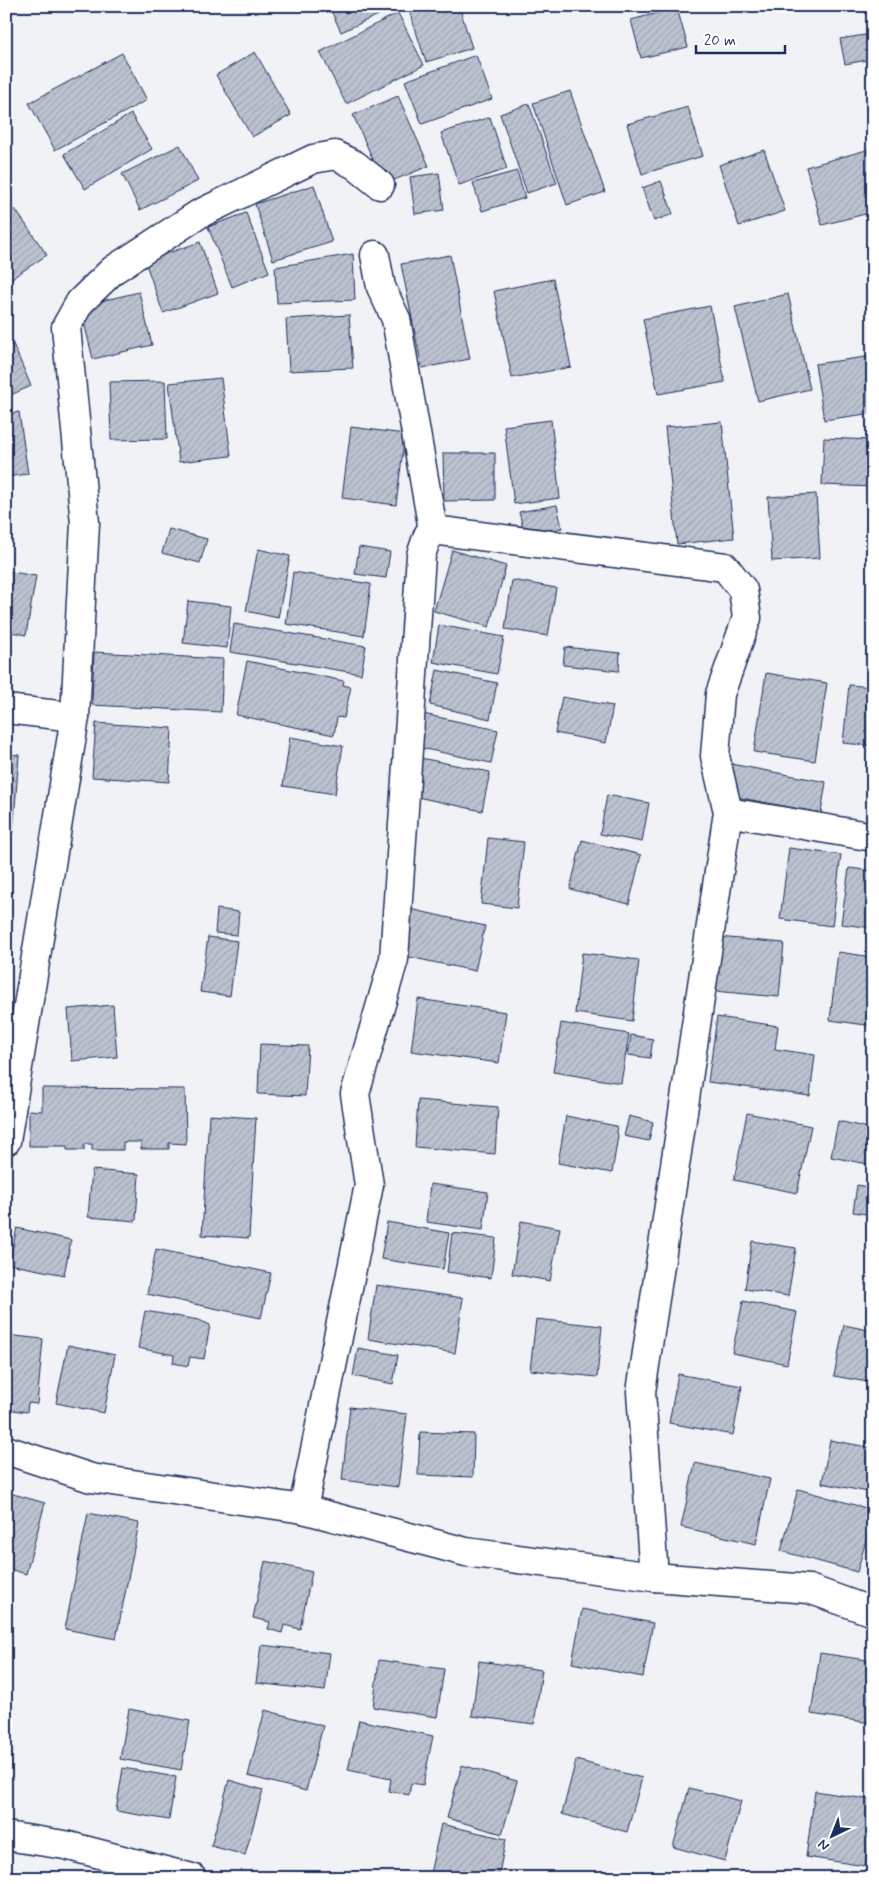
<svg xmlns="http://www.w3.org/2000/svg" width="879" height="1884" viewBox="0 0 879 1884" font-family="Mynerve,sans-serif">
<defs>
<pattern id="building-hatch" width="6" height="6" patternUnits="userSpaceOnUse" patternTransform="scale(1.25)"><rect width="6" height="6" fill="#bcc2d0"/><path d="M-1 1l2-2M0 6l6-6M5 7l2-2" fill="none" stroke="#a1a7b5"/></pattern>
</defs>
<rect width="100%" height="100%" fill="#f1f2f5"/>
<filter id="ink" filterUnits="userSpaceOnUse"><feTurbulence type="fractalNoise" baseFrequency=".02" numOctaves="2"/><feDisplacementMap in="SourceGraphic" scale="10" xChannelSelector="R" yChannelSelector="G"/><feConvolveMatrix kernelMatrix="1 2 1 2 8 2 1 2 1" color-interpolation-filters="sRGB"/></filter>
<g filter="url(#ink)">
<!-- building -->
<g fill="url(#building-hatch)" stroke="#1b2f5e">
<polygon points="329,6 398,6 341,32"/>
<polygon points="411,6 459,6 472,48 426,62 408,7"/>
<polygon points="677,8 688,47 641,58 631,20"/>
<polygon points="398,13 424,65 346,104 320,52"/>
<polygon points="871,34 873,59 845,64 840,39"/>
<polygon points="255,52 291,115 252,137 216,75"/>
<polygon points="122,53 147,100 55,150 29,103"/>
<polygon points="476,55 492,99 422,124 405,81"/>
<polygon points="570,91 605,192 567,205 533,103"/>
<polygon points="398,96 429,166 384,184 353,115"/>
<polygon points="529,104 557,183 527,193 500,114"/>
<polygon points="688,107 703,156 642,174 627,124"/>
<polygon points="131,114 152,149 85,189 64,154"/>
<polygon points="490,117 507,169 459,185 441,133"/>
<polygon points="180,145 198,181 140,210 122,174"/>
<polygon points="870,149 873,159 873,212 822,225 806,167"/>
<polygon points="764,150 785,211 739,226 719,165"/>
<polygon points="517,171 525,198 482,211 473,183"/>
<polygon points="439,173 444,210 415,214 410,177"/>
<polygon points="661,181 673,214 654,221 642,188"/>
<polygon points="314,185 332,242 273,260 255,204"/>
<polygon points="15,209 47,255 6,282 6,216"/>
<polygon points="246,213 269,272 232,287 208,227"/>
<polygon points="200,242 218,293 163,313 145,261"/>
<polygon points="353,254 355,300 277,303 275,267"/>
<polygon points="450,255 470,359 422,368 401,264"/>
<polygon points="553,279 571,367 512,378 494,291"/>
<polygon points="139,292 152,345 93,359 80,306"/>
<polygon points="788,294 810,389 758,401 735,307"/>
<polygon points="710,306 725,382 658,394 643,319"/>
<polygon points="349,315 353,368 289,371 286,319"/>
<polygon points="13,344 31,386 6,397 6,347"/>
<polygon points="873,356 873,413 824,420 815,364"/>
<polygon points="221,378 231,456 179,462 169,383"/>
<polygon points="165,381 167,439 111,440 109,382"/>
<polygon points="19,412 28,474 6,477 6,414"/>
<polygon points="551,420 560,498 514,504 504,426"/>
<polygon points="722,422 734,538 677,544 665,427"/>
<polygon points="351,427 405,434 396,505 342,498"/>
<polygon points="824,438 873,440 873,487 822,485"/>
<polygon points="443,453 495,453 495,500 444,501"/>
<polygon points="816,494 820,558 772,561 768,497"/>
<polygon points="557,505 562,528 525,536 519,512"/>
<polygon points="169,529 207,539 200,563 162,553"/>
<polygon points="359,547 390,552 386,578 355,574"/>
<polygon points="258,549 290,556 278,618 246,611"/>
<polygon points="452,550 506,566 489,627 434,611"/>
<polygon points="6,571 36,576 26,635 6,631"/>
<polygon points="293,572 371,584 364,636 286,624"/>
<polygon points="512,580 556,588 548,636 505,629"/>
<polygon points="188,601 231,606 227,648 183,643"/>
<polygon points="234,624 366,646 361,674 230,652"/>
<polygon points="439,625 504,637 497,674 433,662"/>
<polygon points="565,647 620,653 619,671 563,665"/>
<polygon points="94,652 223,659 221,712 92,705"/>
<polygon points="247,661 344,681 343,685 351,687 344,718 337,717 334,735 236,715"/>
<polygon points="437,670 497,683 490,719 430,705"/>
<polygon points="766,673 827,683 815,761 754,752"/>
<polygon points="849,685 873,687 873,746 843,743"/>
<polygon points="562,697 613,706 606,743 555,733"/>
<polygon points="400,709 498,730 491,763 393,742"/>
<polygon points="96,723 172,728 169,782 92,777"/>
<polygon points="290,737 343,746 335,794 283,786"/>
<polygon points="6,754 19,755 13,833 6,832"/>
<polygon points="416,757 490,772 482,811 408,795"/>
<polygon points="731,764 826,782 821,813 725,795"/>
<polygon points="607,795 649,803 642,842 600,834"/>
<polygon points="488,838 524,842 517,908 481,904"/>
<polygon points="582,840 641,855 629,904 570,889"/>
<polygon points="789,848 841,855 832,926 780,919"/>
<polygon points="849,868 873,871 873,928 841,924"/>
<polygon points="217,909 239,912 237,935 215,933"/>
<polygon points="410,909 485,926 475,971 400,955"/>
<polygon points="208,937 237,941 230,996 200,992"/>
<polygon points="718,937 784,943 779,997 714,991"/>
<polygon points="838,952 873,957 873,1026 830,1020"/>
<polygon points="582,953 639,960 632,1021 575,1013"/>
<polygon points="418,999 506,1012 499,1063 411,1051"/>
<polygon points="113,1005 117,1057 72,1061 68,1009"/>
<polygon points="717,1017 778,1026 775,1049 815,1055 810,1096 708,1082"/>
<polygon points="561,1023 629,1034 621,1083 553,1072"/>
<polygon points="631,1035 653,1039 650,1058 628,1055"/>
<polygon points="260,1044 308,1046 305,1096 258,1094"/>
<polygon points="42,1088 185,1089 186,1144 169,1143 169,1149 141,1149 141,1142 123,1142 123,1150 92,1150 92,1144 84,1144 84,1150 67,1150 67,1146 29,1146 29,1110 42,1111"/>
<polygon points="418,1100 498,1107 495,1154 415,1147"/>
<polygon points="747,1113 811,1126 797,1193 734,1180"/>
<polygon points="209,1115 256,1118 249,1238 202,1235"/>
<polygon points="566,1116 616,1126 618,1136 612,1173 558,1163"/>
<polygon points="629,1116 653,1122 649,1141 624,1136"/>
<polygon points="838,1121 873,1129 873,1165 831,1157"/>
<polygon points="92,1170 139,1174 136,1221 88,1217"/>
<polygon points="430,1184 488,1192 483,1230 426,1222"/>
<polygon points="857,1185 873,1188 873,1215 853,1212"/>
<polygon points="521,1221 560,1228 550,1281 512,1274"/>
<polygon points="387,1222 449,1233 443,1269 381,1259"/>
<polygon points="17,1228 71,1240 64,1275 9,1264"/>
<polygon points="452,1233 496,1238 491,1278 447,1272"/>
<polygon points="752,1241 796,1248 788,1296 745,1289"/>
<polygon points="156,1249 271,1273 261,1318 147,1294"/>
<polygon points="376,1285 463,1298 455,1353 368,1339"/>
<polygon points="743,1301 797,1312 787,1364 732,1353"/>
<polygon points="145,1311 199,1320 210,1325 204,1359 190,1357 188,1366 173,1363 174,1355 138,1348"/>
<polygon points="536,1319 602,1326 597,1377 530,1370"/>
<polygon points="844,1325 873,1331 873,1383 834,1376"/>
<polygon points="6,1335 43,1339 37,1404 28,1403 27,1412 6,1409"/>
<polygon points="68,1345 115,1355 104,1413 56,1403"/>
<polygon points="358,1348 398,1355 393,1384 353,1376"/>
<polygon points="678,1374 742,1386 733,1435 669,1423"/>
<polygon points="350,1407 407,1414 398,1487 342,1480"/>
<polygon points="420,1432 474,1434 473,1477 418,1475"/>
<polygon points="830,1440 873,1448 873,1493 822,1483"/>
<polygon points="695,1463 770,1479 756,1544 681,1527"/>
<polygon points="798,1489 873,1510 873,1516 857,1572 781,1551"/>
<polygon points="6,1492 45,1503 26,1574 6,1568"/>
<polygon points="88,1513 139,1523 116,1639 65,1629"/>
<polygon points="265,1561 312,1572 300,1629 284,1625 282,1633 268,1629 270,1622 253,1618"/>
<polygon points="582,1609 653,1623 643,1677 572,1663"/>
<polygon points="261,1645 330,1653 325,1691 256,1683"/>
<polygon points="820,1653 873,1661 873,1709 871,1723 811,1714"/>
<polygon points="379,1660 444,1669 437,1717 373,1707"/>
<polygon points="479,1661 542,1670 534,1724 472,1716"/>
<polygon points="129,1709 190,1721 181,1770 120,1759"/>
<polygon points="265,1710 323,1726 306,1791 248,1776"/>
<polygon points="359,1720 433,1736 423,1785 411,1783 409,1795 389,1791 391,1779 348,1770"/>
<polygon points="576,1760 642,1778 627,1832 562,1814"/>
<polygon points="462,1765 517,1781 502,1834 447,1818"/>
<polygon points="123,1768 176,1777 169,1820 116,1811"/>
<polygon points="229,1780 263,1790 245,1855 211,1846"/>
<polygon points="689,1788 741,1801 725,1861 673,1847"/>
<polygon points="815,1791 873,1800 873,1815 865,1866 806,1857"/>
<polygon points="441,1824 506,1839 498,1878 429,1878"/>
</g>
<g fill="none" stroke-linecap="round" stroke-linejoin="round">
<defs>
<g id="street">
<polyline points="375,255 381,287 396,319 433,530"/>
<polyline points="433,530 725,567 743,590 747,618 720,694 715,756 728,812 641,1392 654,1577"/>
<polyline points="6,709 75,717"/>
<polyline points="728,812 873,837"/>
<polyline points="6,1141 75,717 85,523 66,327 80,302 113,270 199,214 313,159 335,155 355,165 380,185"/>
<polyline points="6,1450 91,1478 303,1509 466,1552 654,1577 809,1589 873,1612"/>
<polyline points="303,1509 369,1185 355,1094 394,959 421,555 428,535 433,530"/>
<polyline points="6,1836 65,1845 192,1878"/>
</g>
</defs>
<!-- street casing -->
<use href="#street" stroke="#1b2f5e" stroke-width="31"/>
<!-- street -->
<use href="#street" stroke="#fff" stroke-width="28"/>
</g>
</g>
<!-- margin -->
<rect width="879" height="1884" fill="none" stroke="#fff" stroke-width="25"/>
<rect x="12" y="12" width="854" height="1859" fill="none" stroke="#1b2f5e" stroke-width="2" filter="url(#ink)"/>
<!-- north arrow -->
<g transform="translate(832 1836) rotate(223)" stroke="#ffffff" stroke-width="4" paint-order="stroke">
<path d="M0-4L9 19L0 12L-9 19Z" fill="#1b2f5e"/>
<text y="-8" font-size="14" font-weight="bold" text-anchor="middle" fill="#1b2f5e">N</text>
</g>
<!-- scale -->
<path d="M696 45v8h89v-8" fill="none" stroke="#1b2f5e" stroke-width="2.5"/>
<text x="704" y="45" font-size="15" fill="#1b2f5e" stroke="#ffffff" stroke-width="4" paint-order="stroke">20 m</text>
</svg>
